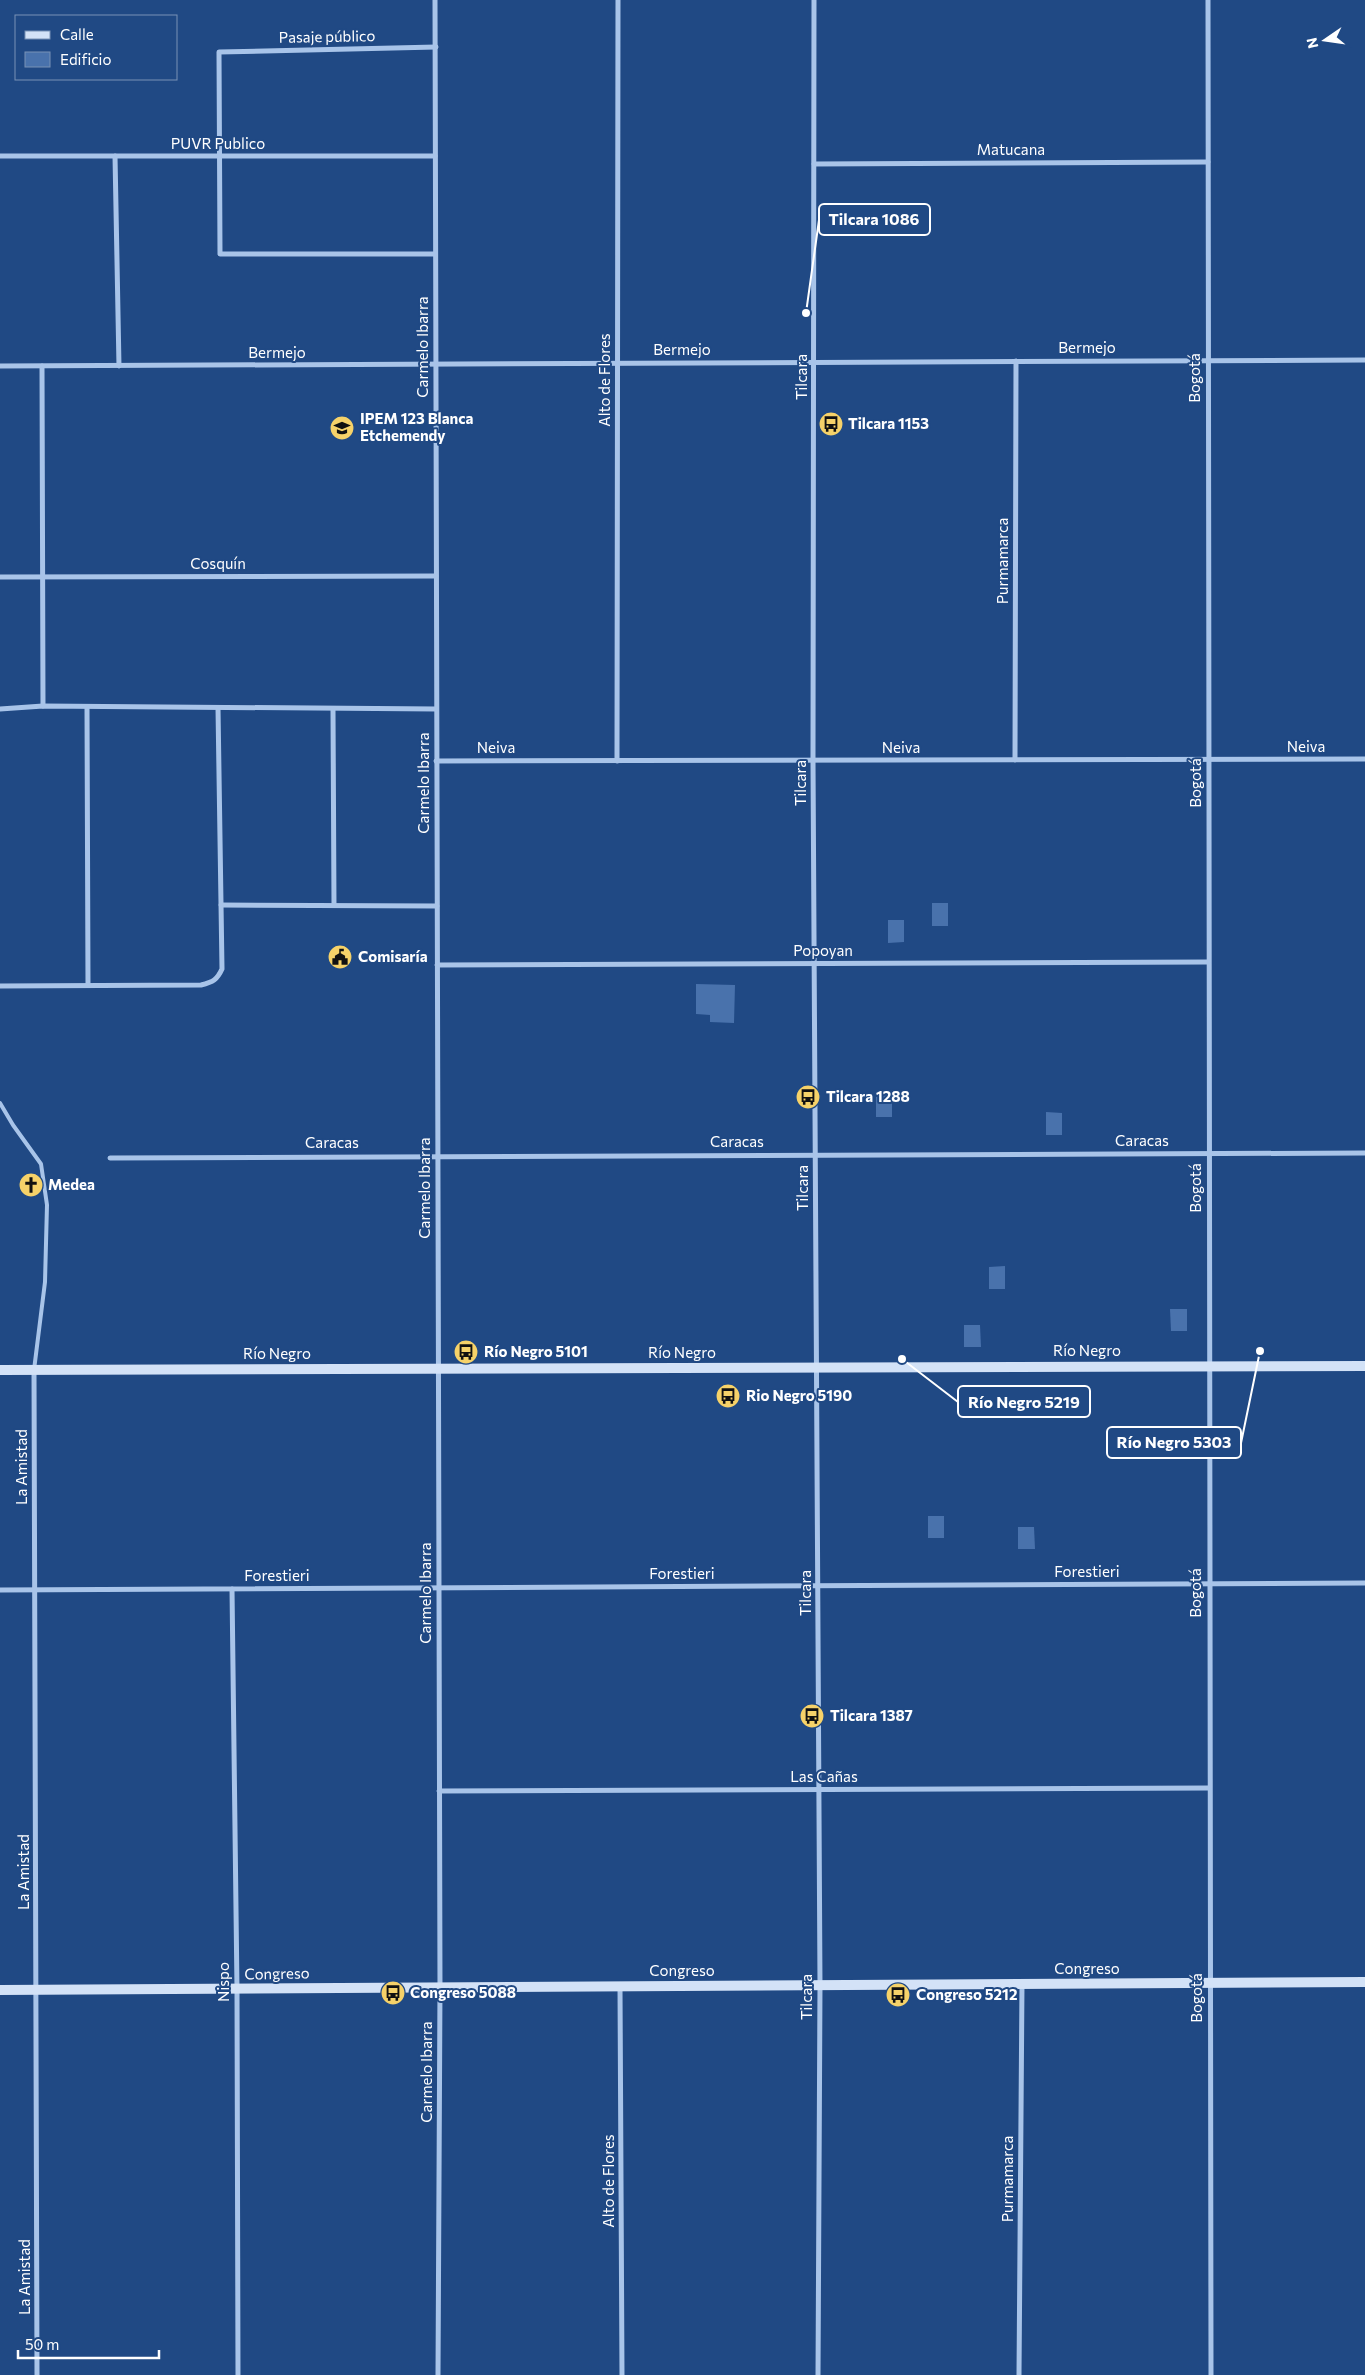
<svg xmlns="http://www.w3.org/2000/svg" width="1365" height="2375" viewBox="0 0 1365 2375" font-family="Commissioner,sans-serif">
<rect width="100%" height="100%" fill="#204984"/>
<!-- building -->
<g fill="#4972ac">
<rect x="932" y="903" width="16" height="23"/>
<polygon points="888,920 904,920 904,942 888,943"/>
<polygon points="696,984 735,985 734,1023 710,1022 710,1015 696,1014"/>
<rect x="876" y="1095" width="16" height="22"/>
<polygon points="1046,1112 1062,1113 1062,1135 1046,1135"/>
<polygon points="1005,1266 1005,1289 989,1289 989,1267"/>
<polygon points="1170,1309 1187,1309 1187,1331 1171,1331"/>
<polygon points="964,1325 980,1325 981,1347 964,1347"/>
<rect x="928" y="1516" width="16" height="22"/>
<polygon points="1018,1527 1034,1527 1035,1549 1018,1549"/>
</g>
<g fill="none" stroke-linecap="round" stroke-linejoin="round">
<!-- lane -->
<polyline stroke="#a8c4e9" stroke-width="4" points="0,1103 13,1125 41,1164 47,1205 45,1282 34,1370"/>
<!-- street -->
<g stroke="#a8c4e9" stroke-width="5">
<polyline points="435,0 440,1987 438,2375"/>
<polyline points="814,0 813,761 820,1985 818,2375"/>
<polyline points="1208,0 1211,2375"/>
<polyline points="0,156 435,156"/>
<polyline points="115,156 119,366"/>
<polyline points="814,164 1208,162"/>
<polyline points="435,254 220,254 219,52 436,47"/>
<polyline points="0,366 1365,360"/>
<polyline points="42,366 43,706"/>
<polyline points="0,577 436,576"/>
<polyline points="87,707 88,984"/>
<polyline points="0,709 43,706 436,709"/>
<polyline points="333,710 334,905"/>
<polyline points="1015,760 1016,361"/>
<polyline points="436,761 1365,759"/>
<polyline points="617,761 618,0"/>
<polyline points="221,905 437,906"/>
<polyline points="437,965 1208,962"/>
<path d="M0,986l201,-1c12,-3 16,-5 21,-16l-4,-261"/>
<polyline points="110,1158 1365,1153"/>
<polyline points="34,1370 37,2375"/>
<polyline points="232,1589 237,1989 238,2375"/>
<polyline points="0,1590 1365,1583"/>
<polyline points="439,1791 1209,1788"/>
<polyline points="620,1987 622,2375"/>
<polyline points="1019,2375 1022,1984"/>
</g>
<!-- secondary -->
<g stroke="#d3e2f7" stroke-width="10">
<polyline points="0,1370 1365,1366"/>
<polyline points="0,1990 1365,1982"/>
</g>
</g>
<!-- icons -->
<defs>
<symbol id="bus-disc" viewBox="-11 -11 22 22"><circle r="9.5" fill="#f6d269" stroke="#204984"/><path d="M-5-6H5V4H4V6H2V4H-2V6H-4V4H-5ZM-3.5-4V0h7V-4ZM-3.5 1.2v1.5H-2V1.2ZM2 1.2v1.5H3.5V1.2Z" fill="#111"/></symbol>
<symbol id="school-disc" viewBox="-11 -11 22 22"><circle r="9.5" fill="#f6d269" stroke="#204984"/><path d="M0-5L7-2L0 1L-7-2ZM-4 1L0 2.5L4 1V4Q0 6-4 4Z" fill="#111"/></symbol>
<symbol id="civic-disc" viewBox="-11 -11 22 22"><circle r="9.5" fill="#f6d269" stroke="#204984"/><path d="M-.6-6.5H3V-4.5H.6V-3L4-1V1h2V6H-6V1h2V-1L-.6-3ZM-1.2 2.5V6h2.4V2.5Z" fill="#111"/></symbol>
<symbol id="church-disc" viewBox="-11 -11 22 22"><circle r="9.5" fill="#f6d269" stroke="#204984"/><path d="M-1.2-6h2.4v3.5h3.3v2.4h-3.3V6h-2.4V-.1h-3.3v-2.4h3.3Z" fill="#111"/></symbol>
</defs>
<g fill-rule="evenodd">
<use href="#bus-disc" x="817" y="410" width="28" height="28"/>
<use href="#school-disc" x="328" y="414" width="28" height="28"/>
<use href="#civic-disc" x="326" y="943" width="28" height="28"/>
<use href="#bus-disc" x="794" y="1083" width="28" height="28"/>
<use href="#church-disc" x="17" y="1171" width="28" height="28"/>
<use href="#bus-disc" x="452" y="1338" width="28" height="28"/>
<use href="#bus-disc" x="714" y="1382" width="28" height="28"/>
<use href="#bus-disc" x="798" y="1702" width="28" height="28"/>
<use href="#bus-disc" x="379" y="1979" width="28" height="28"/>
<use href="#bus-disc" x="884" y="1981" width="28" height="28"/>
</g>
<g text-anchor="middle" stroke-width="4" stroke-linejoin="round" paint-order="stroke">
<!-- street labels -->
<g font-size="15" fill="#fff" stroke="#204984">
<text transform="translate(327 37) rotate(-1)" y="5">Pasaje público</text>
<text x="218" y="149">PUVR Publico</text>
<text x="1011" y="155">Matucana</text>
<text transform="translate(423 347) rotate(-90)" y="5">Carmelo Ibarra</text>
<text x="1087" y="353">Bermejo</text>
<text x="682" y="355">Bermejo</text>
<text x="277" y="358">Bermejo</text>
<text transform="translate(802 377) rotate(-90)" y="5">Tilcara</text>
<text transform="translate(1195 378) rotate(-90)" y="5">Bogotá</text>
<text transform="translate(605 380) rotate(-90)" y="5">Alto de Flores</text>
<text transform="translate(1003 561) rotate(-90)" y="5">Purmamarca</text>
<text x="218" y="569">Cosquín</text>
<text x="1306" y="752">Neiva</text>
<text x="496" y="753">Neiva</text>
<text x="901" y="753">Neiva</text>
<text transform="translate(424 783) rotate(-90)" y="5">Carmelo Ibarra</text>
<text transform="translate(801 783) rotate(-90)" y="5">Tilcara</text>
<text transform="translate(1196 783) rotate(-90)" y="5">Bogotá</text>
<text x="823" y="956">Popoyan</text>
<text x="1142" y="1146">Caracas</text>
<text x="737" y="1147">Caracas</text>
<text x="332" y="1148">Caracas</text>
<text transform="translate(425 1188) rotate(-90)" y="5">Carmelo Ibarra</text>
<text transform="translate(803 1188) rotate(-90)" y="5">Tilcara</text>
<text transform="translate(1196 1188) rotate(-90)" y="5">Bogotá</text>
<text x="1087" y="1356">Río Negro</text>
<text x="682" y="1358">Río Negro</text>
<text x="277" y="1359">Río Negro</text>
<text transform="translate(22 1467) rotate(-90)" y="5">La Amistad</text>
<text x="1087" y="1577">Forestieri</text>
<text x="682" y="1579">Forestieri</text>
<text x="277" y="1581">Forestieri</text>
<text transform="translate(426 1593) rotate(-90)" y="5">Carmelo Ibarra</text>
<text transform="translate(806 1593) rotate(-90)" y="5">Tilcara</text>
<text transform="translate(1196 1593) rotate(-90)" y="5">Bogotá</text>
<text x="824" y="1782">Las Cañas</text>
<text transform="translate(24 1872) rotate(-90)" y="5">La Amistad</text>
<text x="1087" y="1974">Congreso</text>
<text x="682" y="1976">Congreso</text>
<text transform="translate(277 1974) rotate(-1)" y="5">Congreso</text>
<text transform="translate(224 1982) rotate(-90)" y="5">Nispo</text>
<text transform="translate(807 1997) rotate(-90)" y="5">Tilcara</text>
<text transform="translate(1197 1998) rotate(-90)" y="5">Bogotá</text>
<text transform="translate(427 2072) rotate(-90)" y="5">Carmelo Ibarra</text>
<text transform="translate(1008 2179) rotate(-90)" y="5">Purmamarca</text>
<text transform="translate(609 2181) rotate(-90)" y="5">Alto de Flores</text>
<text transform="translate(25 2277) rotate(-90)" y="5">La Amistad</text>
</g>
<!-- poi labels -->
<g font-size="15" font-weight="bold" fill="#fff" stroke="#204984" text-anchor="start">
<text x="360" y="424">IPEM 123 Blanca<tspan x="360" dy="17">Etchemendy</tspan></text>
<text x="848" y="429">Tilcara 1153</text>
<text x="358" y="962">Comisaría</text>
<text x="826" y="1102">Tilcara 1288</text>
<text x="48" y="1190">Medea</text>
<text x="484" y="1357">Río Negro 5101</text>
<text x="746" y="1401">Rio Negro 5190</text>
<text x="830" y="1721">Tilcara 1387</text>
<text x="410" y="1998">Congreso 5088</text>
<text x="916" y="2000">Congreso 5212</text>
</g>
</g>
<!-- callouts -->
<path fill="none" stroke="#fff" stroke-width="2" d="M806 313L819 220M902 1359L958 1402M1260 1351L1241 1443"/>
<g fill="#fff" stroke="#204984" stroke-width="2">
<circle cx="806" cy="313" r="5"/>
<circle cx="902" cy="1359" r="5"/>
<circle cx="1260" cy="1351" r="5"/>
</g>
<g fill="#204984" stroke="#fff" stroke-width="2">
<rect x="819" y="204" width="111" height="31" rx="5"/>
<rect x="958" y="1386" width="132" height="31" rx="5"/>
<rect x="1107" y="1427" width="134" height="31" rx="5"/>
</g>
<g font-size="16" text-anchor="middle" font-weight="bold" fill="#fff">
<text x="874" y="225">Tilcara 1086</text>
<text x="1024" y="1408">Río Negro 5219</text>
<text x="1174" y="1448">Río Negro 5303</text>
</g>
<!-- legend -->
<rect x="15" y="15" width="162" height="65" fill="#204984" stroke="#7992b5"/>
<rect x="25" y="31" width="25" height="8" fill="#d3e2f7" stroke="#7992b5"/>
<text x="60" y="40" font-size="15" fill="#ffffff">Calle</text>
<rect x="25" y="52" width="25" height="15" fill="#4972ac" stroke="#7992b5"/>
<text x="60" y="65" font-size="15" fill="#ffffff">Edificio</text>
<!-- north arrow -->
<g transform="translate(1325 40) rotate(257)" stroke="#204984" stroke-width="4" paint-order="stroke">
<path d="M0-4L9 19L0 12L-9 19Z" fill="#ffffff"/>
<text y="-8" font-size="14" font-weight="bold" text-anchor="middle" fill="#ffffff">N</text>
</g>
<!-- scale -->
<path d="M18 2350v8h141v-8" fill="none" stroke="#ffffff" stroke-width="2.5"/>
<text x="25" y="2350" font-size="15" fill="#ffffff" stroke="#204984" stroke-width="4" paint-order="stroke">50 m</text>
</svg>
